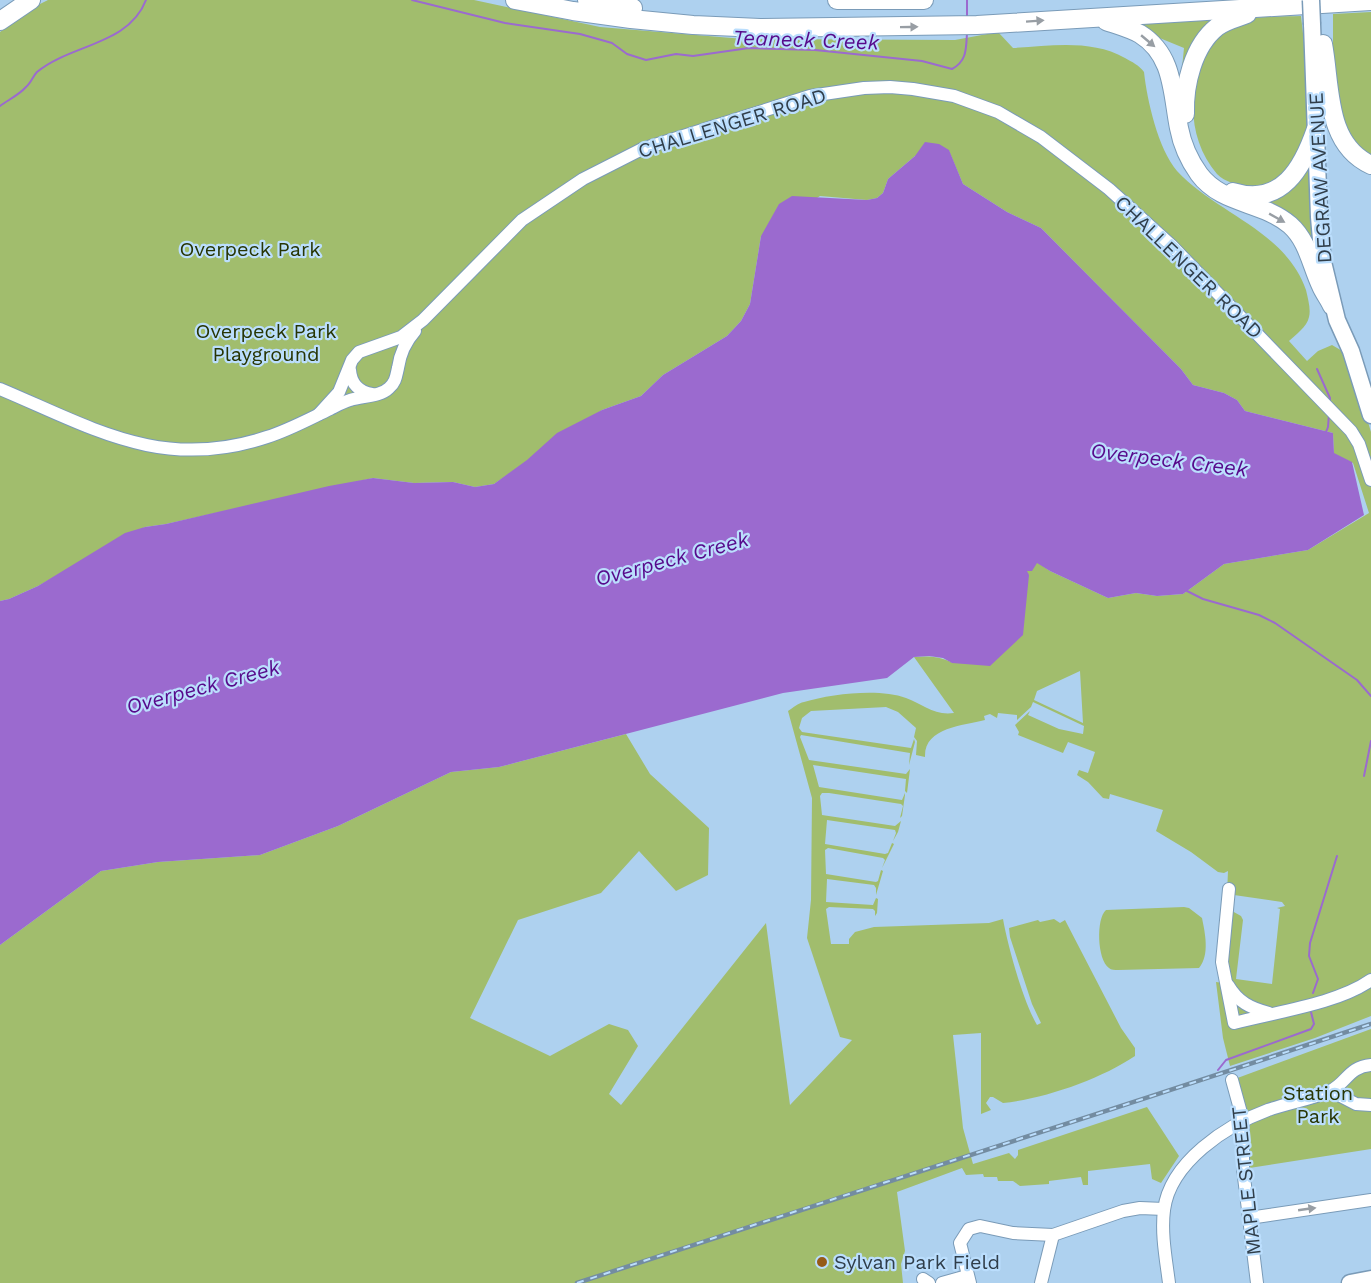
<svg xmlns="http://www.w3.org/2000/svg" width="1371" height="1283" viewBox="0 0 1371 1283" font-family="'Work Sans',sans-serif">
<rect width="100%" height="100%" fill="#aed1ef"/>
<!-- green -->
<g fill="#a1bd6d" fill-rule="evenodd">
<path d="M48,0h426l126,27 144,12 211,1 43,-8 15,16c38,-2 78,-9 112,10 7,4 14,7 19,14 3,28 14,77 33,99 40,43 108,59 129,119 2,9 5,19 3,27 -2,10 -14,18 -20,24l18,20 11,-10 14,-6 12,7 8,17 19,63v584l-56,22 -85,28 -7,-28 -7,-56 15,2 -5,-16 6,-57 9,5 2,4 -7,59 36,5 8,-75 -3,-1 8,-2 -3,-4 -55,-8 1,-23 -4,2 -6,-1 -27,-20 -35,-21 7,-21 -53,-16 -1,5 -6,-1 -15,-16 -11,-7 2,-5 9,3 7,-21 -27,-10 -5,11 -45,-18 1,-3 -4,-7 15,-14 -2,4 31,14 24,5 1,-8 -51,-24 -2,5 -14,13v-5l-19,-2 -1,5 -7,-4 -6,2 1,4c-22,6 -61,7 -60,37l-9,-2 1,-14 -3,-4 2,-9 -18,-16 -12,-5 -75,4 -9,7 -3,10 3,4 109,16 3,-9 1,3 -6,23 1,-12 -109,-18 -1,2 9,23 97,14 4,-5 -3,24 -2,-2 1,-12 -93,-14 6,22 83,13 3,-7v2l-3,21 -2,2 3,-12 -2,-2 -72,-11h-7l-2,3 2,19 73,11 6,-5 -3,11 -5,9 3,-8 -1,-3 -68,-10 -2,24 60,10 3,-1 4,-10 2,1 -12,24 3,-8 -2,-2 -55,-10 -3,2 1,24 50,8 2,-1 3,-11 2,1 -7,24v-7l-2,-3 -47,-6 -1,23 47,3 3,-7 2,1 -1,14 -2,3v-5l-2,-2 -44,-2 -3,2 5,35h18v-5l6,-7 19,-5 115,-4 14,-4c5,28 20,82 34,106l4,-2 -9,-19 -22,-67 -1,-9 29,-8 2,2 14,-3 6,4 5,-3 56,108 14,20v8c-34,23 -91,43 -132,47l-10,-6h-3l-4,6 5,7 -10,4v-81l-28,2 10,93 10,36 36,-11 6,6 3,-4v-5l129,-43 32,49 -18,27 -9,-4 -2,-15 -62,7v14h-5l-2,-8 -32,4v3l-29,2 -7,-5h-15l-1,-4h-13l-1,-3 -17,1 -4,-7 -65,24 8,59 -4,13 2,19h-903v-338l101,-74 57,-9 102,-7 78,-29 113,-54 48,-5 127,-33 24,40 59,54 -1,47 -32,16 -37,-40 -38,42 -83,27 -48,98 80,38 59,-32 19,6 10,16 -29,48 12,11 145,-182 24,182 62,-65 -12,-3 -33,-99 4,-38 1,-102 -24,-87c5,-3 10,-8 16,-9 27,-8 75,-14 102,-4 17,6 28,18 48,15l-40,-56c14,-1 25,-1 39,6l74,-92 10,-9 13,9 58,27 28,-5 21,3 26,-2 41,-30 84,-14 61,-37 -16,-50 -19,-9 -1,-21 -88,-22 -8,-11 -13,-7 -31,-8 -12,-16 -140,-141 -34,-16 -44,-28 -14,-33 -34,5 -27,23 -5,14 -6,5 -10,2 -47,-4 -59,40 -11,68 -9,17 -14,15 -64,39 -22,21 -39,14 -108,74 -19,3 -22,-5 -39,1 -41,-5 -207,46 -21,3 -107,59 -29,13 -9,2v-569l34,-25zM1080,671l3,52 -49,-23 3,-9z"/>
<polygon points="1371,12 1371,159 1345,133 1337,94 1333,53 1333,14"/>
<path d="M1301,16c3,29 14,100 5,124 -2,4 -21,36 -25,38 -15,13 -51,10 -64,-4 -28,-33 -30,-79 -13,-116 6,-13 15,-29 29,-35 21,-8 46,-6 68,-7z"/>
<polygon points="1225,17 1179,98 1184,48 1123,23"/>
<polygon points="1310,166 1316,257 1246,201"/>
<path d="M1184,907l5,1 13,10c3,15 8,37 -3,50l-81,2c-3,0 -7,0 -9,-2 -12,-8 -13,-50 -3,-58z"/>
<polygon points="1371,1029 1371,1149 1243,1169 1232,1080"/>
</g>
<!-- water -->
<polygon fill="#9b6acf" points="925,142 939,144 949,150 963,184 1007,212 1041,228 1181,369 1193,385 1224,393 1237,400 1245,411 1333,433 1334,453 1352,462 1364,515 1308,550 1224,564 1183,594 1157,596 1136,593 1108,598 1050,571 1037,563 1032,571 1027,571 1029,575 1023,635 990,666 952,663 943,658 929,656 914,657 887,678 783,693 499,767 451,772 338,826 260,855 158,862 101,871 0,945 0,601 9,599 38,586 125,533 145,527 166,524 329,486 373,478 414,483 453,482 475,487 494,484 527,460 557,433 602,410 641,396 663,375 727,336 741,321 750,304 761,236 779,204 792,196 867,200 877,198 883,193 888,179 915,156"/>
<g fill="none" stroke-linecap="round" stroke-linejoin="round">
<!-- stream -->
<g stroke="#9b6acf" stroke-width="2">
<path d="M412,0l93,23 75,11 32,9 15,11 19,6 30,-6 17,2 56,-8 66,2 107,11 30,8c15,-8 14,-20 15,-36"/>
<polyline points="967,18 967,0"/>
<path d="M0,106c8,-6 19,-11 26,-19 5,-4 7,-11 11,-15 34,-28 92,-27 109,-72"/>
<polyline points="1317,369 1330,398 1330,403"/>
<polyline points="1326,432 1328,427 1329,414"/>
<polyline points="1187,591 1203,599 1259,615 1275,623 1357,680 1371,696"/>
<polyline points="1364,776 1371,741"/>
<polyline points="1313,993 1318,979 1309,956 1310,943 1337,856"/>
<polyline points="1218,1070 1226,1060 1311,1029 1314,1024 1311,1012"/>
</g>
<defs>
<g id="minor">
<path d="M350,370c1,14 9,22 22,24"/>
<path d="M0,389c93,39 162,83 267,48 22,-7 42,-18 63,-28 6,-3 13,-7 20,-9 12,-4 30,-3 39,-12 7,-6 7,-12 9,-20 2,-14 8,-27 17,-37"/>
<polyline points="319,414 339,392 352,360 359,352 401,337 423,320 522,220 583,179 642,149 810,96 864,88 890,87 913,89 954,96 998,112 1041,137 1109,189 1172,246 1351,431 1359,444 1371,480"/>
<path d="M1229,889l-7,73 12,61c41,-11 103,-19 137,-43"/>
<path d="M1228,985c10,17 22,23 41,28"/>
<polyline points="1232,1080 1243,1120 1243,1169 1257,1283"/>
<polyline points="1331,1091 1356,1104 1371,1105"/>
<polyline points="1249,1218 1371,1200"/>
<polyline points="923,1279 929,1283"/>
<polyline points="942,1283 967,1276"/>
<polyline points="970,1283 960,1243 969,1229 980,1226 1013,1233 1053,1235 1123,1211 1140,1208 1164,1209"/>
<polyline points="1041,1283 1053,1235"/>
<path d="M1169,1283c-3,-24 -8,-49 -5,-73 6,-48 63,-85 104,-100 20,-7 44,-11 62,-19 17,-8 18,-24 41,-26"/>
</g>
<g id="major">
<polyline points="1312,24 1319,217 1323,262 1337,320 1351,351 1371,415"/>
<polyline points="1350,1283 1371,1279"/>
</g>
<g id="highway">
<polyline points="515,0 573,11 631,19 693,25 760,28 977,25 1371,1"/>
<polyline points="587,0 633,8"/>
<polyline points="837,0 924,0"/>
<polyline points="0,21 31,0"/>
<path d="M1106,21c11,4 23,7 34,13 34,21 32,59 39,94 3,16 10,32 20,46 23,31 63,27 91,51 18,16 21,40 31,61 3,7 8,13 11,20"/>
<path d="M1323,44c8,42 2,100 48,121"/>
<path d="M1185,114c-1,-29 8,-68 32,-87 9,-7 20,-9 30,-13"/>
<path d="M1233,192c49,15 70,-25 83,-63"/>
</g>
</defs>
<!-- minor casing -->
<use href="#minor" stroke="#7a9bb8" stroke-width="14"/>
<!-- major casing -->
<use href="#major" stroke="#7a9bb8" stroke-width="19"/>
<!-- highway casing -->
<use href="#highway" stroke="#7a9bb8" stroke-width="20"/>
<!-- minor -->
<use href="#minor" stroke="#fff" stroke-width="12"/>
<!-- major -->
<use href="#major" stroke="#fff" stroke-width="16"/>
<!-- highway -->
<use href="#highway" stroke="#fff" stroke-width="18"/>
<defs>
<path id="rail" d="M577,1283c265,-88 530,-171 794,-259"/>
</defs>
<!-- rail casing -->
<use href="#rail" stroke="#738ca1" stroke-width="4.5"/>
<!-- rail -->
<use href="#rail" stroke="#bbdefd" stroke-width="2" stroke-dasharray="7" stroke-linecap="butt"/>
<defs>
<polyline id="major-bridge" points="1311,0 1312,24"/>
</defs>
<!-- major-bridge casing -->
<use href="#major-bridge" stroke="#7a9bb8" stroke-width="19" stroke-linecap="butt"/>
<!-- major-bridge -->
<use href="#major-bridge" stroke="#fff" stroke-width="16"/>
</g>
<!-- one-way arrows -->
<defs><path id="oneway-solid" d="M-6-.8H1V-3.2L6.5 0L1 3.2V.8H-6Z" transform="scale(1.5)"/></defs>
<g fill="#989ea4">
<use href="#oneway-solid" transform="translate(1035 21) rotate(-4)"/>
<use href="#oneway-solid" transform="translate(909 27) rotate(-1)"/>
<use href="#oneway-solid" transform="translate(1148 41) rotate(40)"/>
<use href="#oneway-solid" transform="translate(1277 218) rotate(29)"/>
<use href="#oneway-solid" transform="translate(1307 1209) rotate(-8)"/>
</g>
<!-- markers -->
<circle fill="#955b18" stroke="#bbdefd" stroke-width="2" cx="822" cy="1262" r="6"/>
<g text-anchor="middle" stroke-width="4.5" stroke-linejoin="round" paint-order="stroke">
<!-- street labels -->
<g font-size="20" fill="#303e4a" stroke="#bbdefd">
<text transform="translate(732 123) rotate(-17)" y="7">CHALLENGER ROAD</text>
<text transform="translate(1320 178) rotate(-93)" y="7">DEGRAW AVENUE</text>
<text transform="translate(1189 267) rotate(44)" y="7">CHALLENGER ROAD</text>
<text transform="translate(1246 1181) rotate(-96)" y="7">MAPLE STREET</text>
</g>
<!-- park labels -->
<g font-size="20" fill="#273503" stroke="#bbdefd">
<text x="250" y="256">Overpeck Park</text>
<text x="266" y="338">Overpeck Park<tspan x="266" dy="23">Playground</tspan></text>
<text x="1318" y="1100">Station<tspan x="1318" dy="23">Park</tspan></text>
</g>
<!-- poi labels -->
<g font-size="20" fill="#303e4a" stroke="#bbdefd" text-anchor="start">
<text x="834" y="1269">Sylvan Park Field</text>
</g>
<!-- water labels -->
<g font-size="21" font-style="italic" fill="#570a8b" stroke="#bbdefd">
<text transform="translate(806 40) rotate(2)" y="7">Teaneck Creek</text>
<text transform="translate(1169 460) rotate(7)" y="7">Overpeck Creek</text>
<text transform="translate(672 559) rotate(-15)" y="7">Overpeck Creek</text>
<text transform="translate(203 687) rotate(-15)" y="7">Overpeck Creek</text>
</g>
</g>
</svg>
